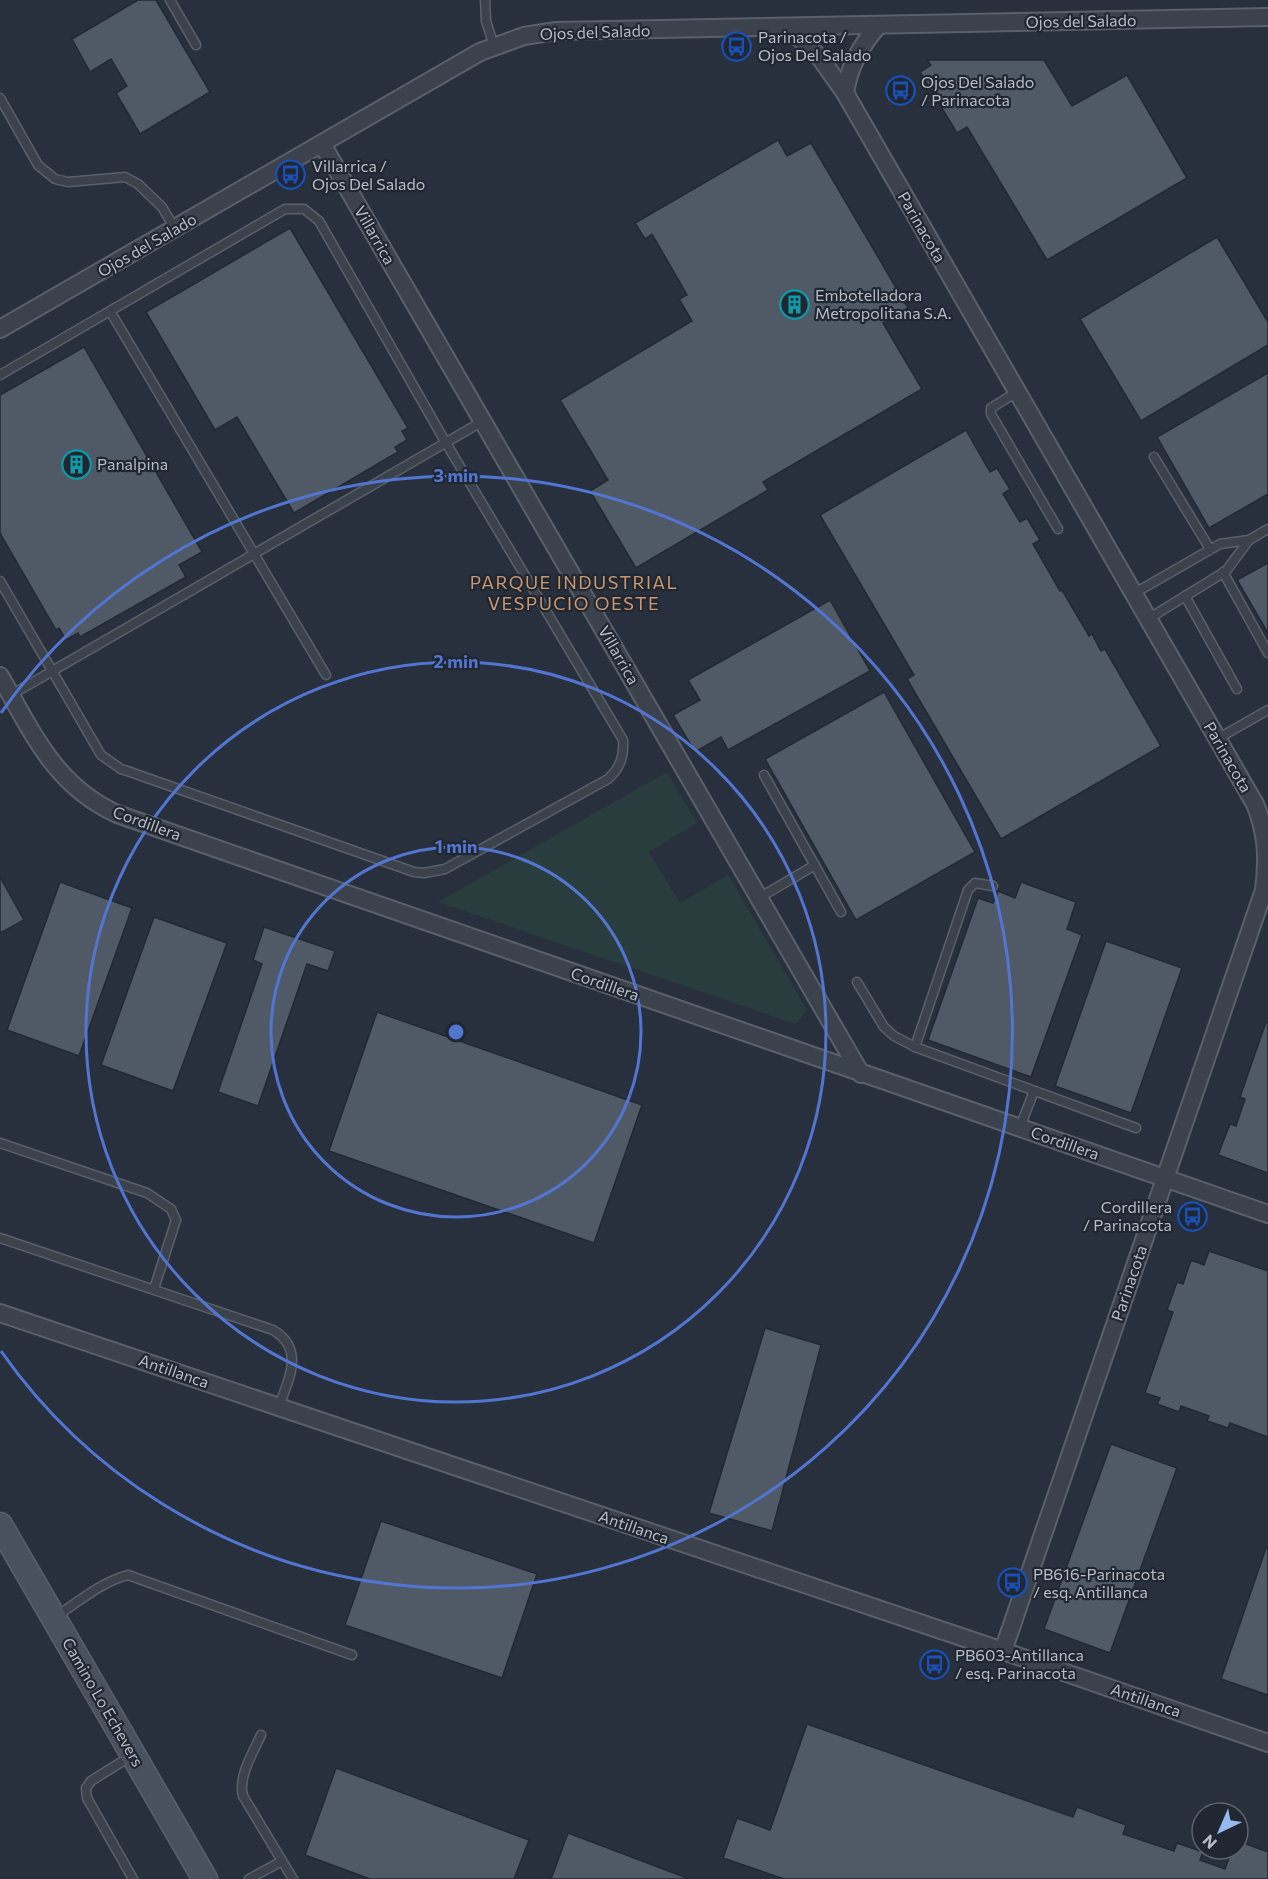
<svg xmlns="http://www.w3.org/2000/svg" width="1268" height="1879" viewBox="0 0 1268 1879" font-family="Commissioner,sans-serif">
<rect width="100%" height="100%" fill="#27303c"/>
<!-- green -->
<polygon fill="#2a3d3e" points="667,772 697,823 649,852 680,903 728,875 807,1010 796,1024 438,902"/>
<!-- building -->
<g fill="#505a67" stroke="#222933" stroke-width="1.5">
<polygon points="138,0 156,0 210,92 140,134 116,93 127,86 111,59 90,72 72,39"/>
<polygon points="927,60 1044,60 1072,106 1127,75 1187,178 1047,260 967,127 957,133 920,72 931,65"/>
<polygon points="778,140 787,156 811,143 908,308 883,323 922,389 763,482 768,490 636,568 590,491 608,480 560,400 692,321 679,299 687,295 652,234 645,239 635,223"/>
<polygon points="290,228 408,428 402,431 407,440 395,447 398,452 294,513 237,417 215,430 146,312"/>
<polygon points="1217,237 1268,322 1268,345 1141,421 1080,319"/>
<polygon points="84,347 202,552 179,565 186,577 80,637 78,633 66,640 59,628 56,630 0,533 0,395"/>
<polygon points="1268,373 1268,494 1209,528 1157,437"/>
<polygon points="966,430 990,472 997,468 1010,489 1003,494 1020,522 1027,518 1040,540 1033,544 1060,591 1062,590 1089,636 1092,634 1101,651 1105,649 1161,746 1001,839 907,679 914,675 820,515"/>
<polygon points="1268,563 1268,633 1237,580"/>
<polygon points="830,600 870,671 728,750 721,737 695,752 673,715 700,700 688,680"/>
<polygon points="884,692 975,852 856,920 765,759"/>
<polygon points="0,877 24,920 0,933"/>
<polygon points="60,882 132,908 79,1056 7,1030"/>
<polygon points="1021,882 1076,902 1067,929 1082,935 1031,1077 928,1040 978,898 993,903 998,891 1015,898"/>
<polygon points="154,917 227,943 173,1091 101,1065"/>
<polygon points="264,927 335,951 328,971 307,964 258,1106 218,1092 262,964 253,960"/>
<polygon points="1106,941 1182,968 1131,1113 1055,1086"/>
<polygon points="377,1012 642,1105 594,1243 329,1151"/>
<polygon points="1266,1022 1268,1022 1268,1173 1218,1155 1230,1124 1236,1126 1245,1099 1240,1097"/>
<polygon points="1209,1251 1268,1271 1268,1437 1230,1423 1228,1428 1207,1421 1209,1416 1181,1406 1179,1412 1157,1404 1160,1398 1145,1393 1173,1312 1167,1310 1177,1282 1183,1284 1191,1260 1204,1265"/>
<polygon points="765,1328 821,1345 772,1531 709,1513"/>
<polygon points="1111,1444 1177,1468 1110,1653 1044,1629"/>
<polygon points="381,1521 537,1574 502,1678 345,1625"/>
<polygon points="1266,1548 1268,1549 1268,1695 1221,1679"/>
<polygon points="807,1724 1073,1817 1077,1807 1126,1825 1123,1834 1174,1851 1177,1843 1203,1852 1200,1860 1225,1869 1232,1849 1238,1849 1238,1841 1268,1852 1268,1879 784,1879 723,1858 737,1818 770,1830"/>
<polygon points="336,1768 529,1840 514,1879 370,1879 305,1855"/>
<polygon points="568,1833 687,1878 687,1879 551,1879"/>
</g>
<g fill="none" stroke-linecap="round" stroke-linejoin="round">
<defs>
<g id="lane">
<polyline points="170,0 196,45"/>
<polyline points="485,0 486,21 494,46"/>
<polyline points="0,98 38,165 55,179 68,182 125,177 138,184 162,207 175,229"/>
<polyline points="110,311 326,675"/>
<path d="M0,375l285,-166h19l15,12 127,222 177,297c1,17 -3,28 -15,39l-163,90 -21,4 -10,-1 -281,-99 -12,-4 -20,-14 -101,-174"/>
<polyline points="1017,392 991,408 991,414 1058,529"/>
<polyline points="1154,457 1210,549"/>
<polyline points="1223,572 1268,653"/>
<polyline points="1133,594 1220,544 1249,540 1268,529"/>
<polyline points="1185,596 1237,689"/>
<polyline points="1148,619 1226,571 1249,540"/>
<polyline points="11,695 483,421"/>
<polyline points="1217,739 1268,710"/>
<polyline points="764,775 841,912"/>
<polyline points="759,898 815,865"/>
<polyline points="857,982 884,1027 894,1036 915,1047 1136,1128"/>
<polyline points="915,1047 968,890 975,883 993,886"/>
<polyline points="1020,1127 1034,1091"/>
<polyline points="0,1143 147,1193 171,1209 176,1220 154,1289"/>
<path d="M0,1238l273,92c32,19 16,49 6,76"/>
<path d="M54,1618c24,-16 47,-36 74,-43l224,80"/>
<path d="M261,1735c-8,18 -23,41 -18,61l50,83"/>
<polyline points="131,1756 91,1781 86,1788 87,1798 133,1879"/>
<polyline points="249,1879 282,1861"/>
</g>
<g id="street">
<path d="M789,28l32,31 24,34 410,711c12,29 13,55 9,86l-261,761"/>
<path d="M845,93c4,-26 15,-47 33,-67"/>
<polyline points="322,144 861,1074"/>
<polyline points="0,329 480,52 524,36 556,31 1268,17"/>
<path d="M0,676c33,57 54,109 117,138l1151,400"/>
<polyline points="0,1313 1003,1651 1268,1743"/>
</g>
<polyline id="secondary" points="0,1525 205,1879"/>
</defs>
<!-- lane casing -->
<use href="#lane" stroke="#59606a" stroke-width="11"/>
<!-- street casing -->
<use href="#street" stroke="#59606a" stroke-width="20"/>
<!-- secondary casing -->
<use href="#secondary" stroke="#59606a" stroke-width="27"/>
<!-- lane -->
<use href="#lane" stroke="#3b424c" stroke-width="8"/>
<!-- street -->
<use href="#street" stroke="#3b424c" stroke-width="16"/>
<!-- secondary -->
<use href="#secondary" stroke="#49515f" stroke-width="24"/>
</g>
<!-- distance rings -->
<g fill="none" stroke="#5375d2" stroke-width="3">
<circle cx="456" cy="1032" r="185"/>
<circle cx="456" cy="1032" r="370"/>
<path d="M1 713A556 556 0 1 1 1 1351"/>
</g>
<!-- icons -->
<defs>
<symbol id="bus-ring" viewBox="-11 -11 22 22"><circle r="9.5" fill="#202731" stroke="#1a4fb4" stroke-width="1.5"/><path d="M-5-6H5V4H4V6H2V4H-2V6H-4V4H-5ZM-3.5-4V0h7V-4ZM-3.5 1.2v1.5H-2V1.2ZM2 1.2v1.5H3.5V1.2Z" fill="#1a4fb4"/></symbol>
<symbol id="building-ring" viewBox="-11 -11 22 22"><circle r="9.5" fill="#202731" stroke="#0f9aa8" stroke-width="1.5"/><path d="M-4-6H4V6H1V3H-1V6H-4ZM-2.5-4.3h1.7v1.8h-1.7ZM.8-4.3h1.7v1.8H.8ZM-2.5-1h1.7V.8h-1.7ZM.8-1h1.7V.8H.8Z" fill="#0f9aa8"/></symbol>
</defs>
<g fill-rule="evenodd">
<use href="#bus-ring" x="720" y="30" width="33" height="33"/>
<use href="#bus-ring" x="884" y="74" width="33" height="33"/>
<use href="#bus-ring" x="274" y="158" width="33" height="33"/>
<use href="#building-ring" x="778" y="288" width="33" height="33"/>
<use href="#building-ring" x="60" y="448" width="33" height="33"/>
<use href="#bus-ring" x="1176" y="1200" width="33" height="33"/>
<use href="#bus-ring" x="996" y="1566" width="33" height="33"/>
<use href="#bus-ring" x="918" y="1648" width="33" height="33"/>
</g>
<g text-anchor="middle" stroke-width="4.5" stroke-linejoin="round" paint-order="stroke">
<!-- street labels -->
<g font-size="16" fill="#b7bdc7" stroke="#202731">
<text transform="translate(1081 21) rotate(-1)" y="6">Ojos del Salado</text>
<text transform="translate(595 32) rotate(-2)" y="6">Ojos del Salado</text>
<text transform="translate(922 227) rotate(60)" y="6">Parinacota</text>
<text transform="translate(375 235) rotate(60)" y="6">Villarrica</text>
<text transform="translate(147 245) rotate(-30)" y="6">Ojos del Salado</text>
<text transform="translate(619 655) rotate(60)" y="6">Villarrica</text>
<text transform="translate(1228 757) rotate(60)" y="6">Parinacota</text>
<text transform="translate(147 823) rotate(20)" y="6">Cordillera</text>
<text transform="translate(605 984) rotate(19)" y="6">Cordillera</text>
<text transform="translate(1065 1143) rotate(19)" y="6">Cordillera</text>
<text transform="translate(1129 1283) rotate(-71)" y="6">Parinacota</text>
<text transform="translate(174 1371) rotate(19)" y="6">Antillanca</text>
<text transform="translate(634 1527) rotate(19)" y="6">Antillanca</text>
<text transform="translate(1146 1700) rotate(19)" y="6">Antillanca</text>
<text transform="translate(103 1702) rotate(60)" y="6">Camino Lo Echevers</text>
</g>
<!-- poi labels -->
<g font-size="16" fill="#b7bdc7" stroke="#202731" text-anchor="start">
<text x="758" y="43">Parinacota /<tspan x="758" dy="18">Ojos Del Salado</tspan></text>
<text x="921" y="88">Ojos Del Salado<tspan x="921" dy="18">/ Parinacota</tspan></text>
<text x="312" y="172">Villarrica /<tspan x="312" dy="18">Ojos Del Salado</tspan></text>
<text x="815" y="301">Embotelladora<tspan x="815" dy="18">Metropolitana S.A.</tspan></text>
<text x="97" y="470">Panalpina</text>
<text x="1172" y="1213" text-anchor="end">Cordillera<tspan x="1172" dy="18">/ Parinacota</tspan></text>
<text x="1033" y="1580">PB616-Parinacota<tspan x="1033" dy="18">/ esq. Antillanca</tspan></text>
<text x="955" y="1661">PB603-Antillanca<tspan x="955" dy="18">/ esq. Parinacota</tspan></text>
</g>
<!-- neighbourhood labels -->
<g font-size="18" letter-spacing="1.5" fill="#ca9770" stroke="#202731">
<text x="574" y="589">PARQUE INDUSTRIAL<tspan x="574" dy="21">VESPUCIO OESTE</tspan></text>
</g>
</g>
<circle cx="456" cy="1032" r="9" fill="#5375d2" stroke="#202731" stroke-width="3"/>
<g font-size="18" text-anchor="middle" font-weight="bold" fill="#5375d2" stroke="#202731" stroke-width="4.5" stroke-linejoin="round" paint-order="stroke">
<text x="456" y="482">3 min</text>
<text x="456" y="668">2 min</text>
<text x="456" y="853">1 min</text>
</g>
<!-- north arrow -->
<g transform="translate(1220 1831) rotate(224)"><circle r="28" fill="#202731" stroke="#5c636d" stroke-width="1.5"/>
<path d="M0-4.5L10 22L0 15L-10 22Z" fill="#96b8ed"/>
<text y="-9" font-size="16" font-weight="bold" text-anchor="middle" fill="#b7bdc7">N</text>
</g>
</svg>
